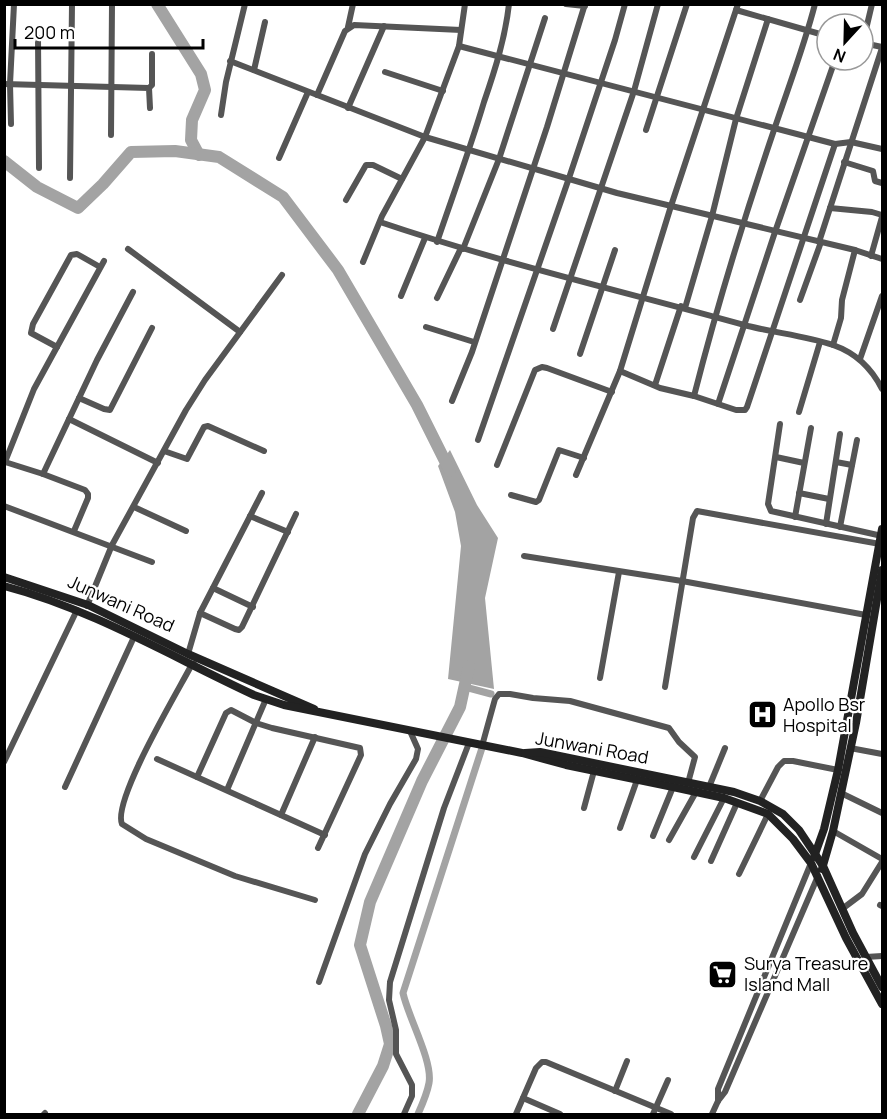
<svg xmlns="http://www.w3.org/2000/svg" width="887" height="1119" viewBox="0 0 887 1119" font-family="Manrope,sans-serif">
<rect width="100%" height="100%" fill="#fff"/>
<!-- water -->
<polygon fill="#a3a3a3" points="450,450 477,505 498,538 485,598 494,689 448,679 461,546 455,512 438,466"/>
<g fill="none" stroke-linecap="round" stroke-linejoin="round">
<!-- canal -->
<g stroke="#a3a3a3" stroke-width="7">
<polyline points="465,687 491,694"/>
<path d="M418,1114c4,-9 9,-20 11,-31 4,-22 -21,-66 -26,-90l79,-245"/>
</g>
<!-- river -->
<g stroke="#a3a3a3" stroke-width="12">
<polyline points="157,4 201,74 205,90 192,120 191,140 199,155"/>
<polyline points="4,161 37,187 78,208 103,184 131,152 175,151 219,157 283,197 338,270 417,405 450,471"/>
<polyline points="358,1114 383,1066 390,1044 386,1026 360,945 370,902 422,781 460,707 469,666"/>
</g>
<!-- street -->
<g stroke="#555" stroke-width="6">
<polyline points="566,4 585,6"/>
<polyline points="736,10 827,36"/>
<polyline points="348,27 353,4"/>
<polyline points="38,38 39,168"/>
<polyline points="863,42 872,4"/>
<polyline points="863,43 882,47"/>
<polyline points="459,46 465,4"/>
<polyline points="230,61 425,137 617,193 855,250 882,259"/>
<polyline points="254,70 265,22"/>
<polyline points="385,72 443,91"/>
<polyline points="4,84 149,88 150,108"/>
<polyline points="149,88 152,85 152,54"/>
<polyline points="317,95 345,31 354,25 461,30"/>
<polyline points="348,108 384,26"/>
<polyline points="221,115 226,82 245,4"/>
<polyline points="11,124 10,84 14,4"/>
<polyline points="646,130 687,4"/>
<polyline points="111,135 112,4"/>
<polyline points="279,158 308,92"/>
<polyline points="844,162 873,171 875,181 882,183"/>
<polyline points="70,178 72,4"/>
<polyline points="346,200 366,165 373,165 402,179"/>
<polyline points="830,208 872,212 882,215"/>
<path d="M380,222c121,41 246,70 368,104 28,7 58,10 85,19 23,8 38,22 49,44"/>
<path d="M437,242c16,-47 33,-93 47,-140 11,-32 21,-63 25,-98"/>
<polyline points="819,242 882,48"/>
<polyline points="128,249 240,332"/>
<polyline points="463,249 499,159 545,18"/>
<polyline points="871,256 882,217"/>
<polyline points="363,262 382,216 425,137 459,46 835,144 851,142 882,149"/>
<polyline points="401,296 425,238"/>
<polyline points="437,298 461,248"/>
<polyline points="800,300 821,242"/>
<polyline points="685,308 712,216 736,119 768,19"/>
<polyline points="426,327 474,342"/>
<polyline points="553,329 634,91 658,4"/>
<polyline points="833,345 841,318 842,300 855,250"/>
<polyline points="57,347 31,333 33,324 71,255 77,254 100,267"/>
<polyline points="580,354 615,250"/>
<polyline points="860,359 882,296"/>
<polyline points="620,371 660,388 694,396 736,410 745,410 747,407 835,144"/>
<polyline points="655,385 681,306"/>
<path d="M694,396c23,-90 50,-178 80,-266 14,-42 30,-83 41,-126"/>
<polyline points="79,398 104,409 110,410 152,328"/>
<polyline points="452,401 472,352 547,127 585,4"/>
<polyline points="718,404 775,232 835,60"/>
<polyline points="799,412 820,342"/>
<polyline points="69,419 158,463"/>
<polyline points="780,424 768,504 771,511 882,536"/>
<polyline points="478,440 569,178 615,40 625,4"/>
<polyline points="164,451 187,459 204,427 208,426 264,451"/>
<polyline points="776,457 804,463"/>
<polyline points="836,462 852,465"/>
<polyline points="497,465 535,370 542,367 547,368 612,392"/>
<polyline points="43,474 97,360 133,292"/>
<polyline points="576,475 620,371 671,206 738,4"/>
<polyline points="799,493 829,499"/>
<polyline points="511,495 536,502 539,500 559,450 584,458"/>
<polyline points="4,506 152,562"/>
<polyline points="134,507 186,531"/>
<polyline points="250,516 288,532"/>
<polyline points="795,517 811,428"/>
<polyline points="826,524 840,434"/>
<polyline points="840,527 857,440"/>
<polyline points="74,531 88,498 88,494 85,490 43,474 5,462 34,389 104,261"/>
<polyline points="524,556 682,581 866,615"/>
<polyline points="213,588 253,607"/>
<polyline points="87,606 112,545 186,410 205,380 282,275"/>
<polyline points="200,613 235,629 239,630 242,627 296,514"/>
<polyline points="188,654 200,613 262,493"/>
<path d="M194,664l-3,2c-13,25 -79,135 -69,158l24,15 89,37 80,24"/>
<polyline points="600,678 619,572"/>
<polyline points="665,687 693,518 697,511 880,544"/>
<polyline points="482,746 495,699 499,694 510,694 533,698 570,701 669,728 679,742 695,757 688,783"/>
<polyline points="850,748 882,754"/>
<polyline points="157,759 325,835"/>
<polyline points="4,762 77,610"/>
<polyline points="197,777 226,713 231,710 256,723 272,728 360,748 361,755 318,848"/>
<polyline points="65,787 134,637"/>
<polyline points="709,787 725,748"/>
<polyline points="227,790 266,699"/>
<polyline points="841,793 882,813"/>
<polyline points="760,801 778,767 784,761 793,761 838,770"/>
<polyline points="584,808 594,771"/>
<polyline points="281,815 315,737"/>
<polyline points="620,828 637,780"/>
<polyline points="833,831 882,859"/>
<polyline points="653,836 673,787"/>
<polyline points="669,840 696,792"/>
<polyline points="694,857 724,798"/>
<polyline points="711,861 737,803"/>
<polyline points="739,874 768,814"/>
<polyline points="880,905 882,906"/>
<polyline points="842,909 862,894 882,862"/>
<polyline points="866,957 882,956"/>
<polyline points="319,982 365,854 390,804 416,759 418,749 410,731"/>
<polyline points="615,1091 627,1061"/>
<polyline points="523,1098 560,1114"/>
<polyline points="718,1101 718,1089 811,863"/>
<polyline points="44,1114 45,1113"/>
<polyline points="404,1114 412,1096 412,1085 396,1054 396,1030 389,1000 390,982 444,808 469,743"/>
<polyline points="516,1114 536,1068 542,1062 546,1062 671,1114"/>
<polyline points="653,1114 668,1080"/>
<polyline points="712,1114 718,1101 725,1092 818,876"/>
</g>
<!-- secondary -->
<g stroke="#222" stroke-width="8">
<polyline points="4,577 88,605 188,654 314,709"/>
<path d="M4,586c88,23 168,71 250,109l30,10 238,48 44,12 107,22 51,11 44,16 25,25 18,24 35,75 36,66"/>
<polyline points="525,753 540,752 574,759 734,792 760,801 783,814 799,830 823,866 853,933 882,987"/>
<polyline points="814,857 824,829 838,770 882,529"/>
<polyline points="822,869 833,831 856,723 882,570"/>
</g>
</g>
<!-- icons -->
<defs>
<symbol id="hospital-square" viewBox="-11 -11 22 22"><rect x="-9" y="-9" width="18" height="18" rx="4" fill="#000" stroke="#fff"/><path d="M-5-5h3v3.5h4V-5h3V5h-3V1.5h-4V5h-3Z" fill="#fff"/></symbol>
<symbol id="supermarket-square" viewBox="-11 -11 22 22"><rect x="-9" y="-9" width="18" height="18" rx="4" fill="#000" stroke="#fff"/><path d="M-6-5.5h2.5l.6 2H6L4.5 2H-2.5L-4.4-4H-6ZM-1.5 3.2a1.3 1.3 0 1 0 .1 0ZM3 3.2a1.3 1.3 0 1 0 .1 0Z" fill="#fff"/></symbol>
</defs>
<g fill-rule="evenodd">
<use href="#hospital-square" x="746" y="698" width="33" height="33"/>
<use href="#supermarket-square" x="706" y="958" width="33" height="33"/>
</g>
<g text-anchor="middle" stroke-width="4.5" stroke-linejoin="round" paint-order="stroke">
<!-- street labels -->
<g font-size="18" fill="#000" stroke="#fff">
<text transform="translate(121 604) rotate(24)" y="6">Junwani Road</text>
<text transform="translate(592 748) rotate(10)" y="6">Junwani Road</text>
</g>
<!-- poi labels -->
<g font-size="18" fill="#000" stroke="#fff" text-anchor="start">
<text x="783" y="711">Apollo Bsr<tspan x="783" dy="21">Hospital</tspan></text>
<text x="744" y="970">Surya Treasure<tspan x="744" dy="21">Island Mall</tspan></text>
</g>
</g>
<!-- border -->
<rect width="887" height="1119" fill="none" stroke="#000000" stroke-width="12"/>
<!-- north arrow -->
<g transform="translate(845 42) rotate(202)"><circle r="28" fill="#ffffff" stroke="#999999" stroke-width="1.5"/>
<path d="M0-4.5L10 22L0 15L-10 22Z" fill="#000000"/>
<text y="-9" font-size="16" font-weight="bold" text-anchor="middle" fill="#000000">N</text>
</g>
<!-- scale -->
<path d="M15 39v9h188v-9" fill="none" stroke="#000000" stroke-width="3"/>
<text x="24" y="39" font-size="18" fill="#000000" stroke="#ffffff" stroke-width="4.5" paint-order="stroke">200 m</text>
</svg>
